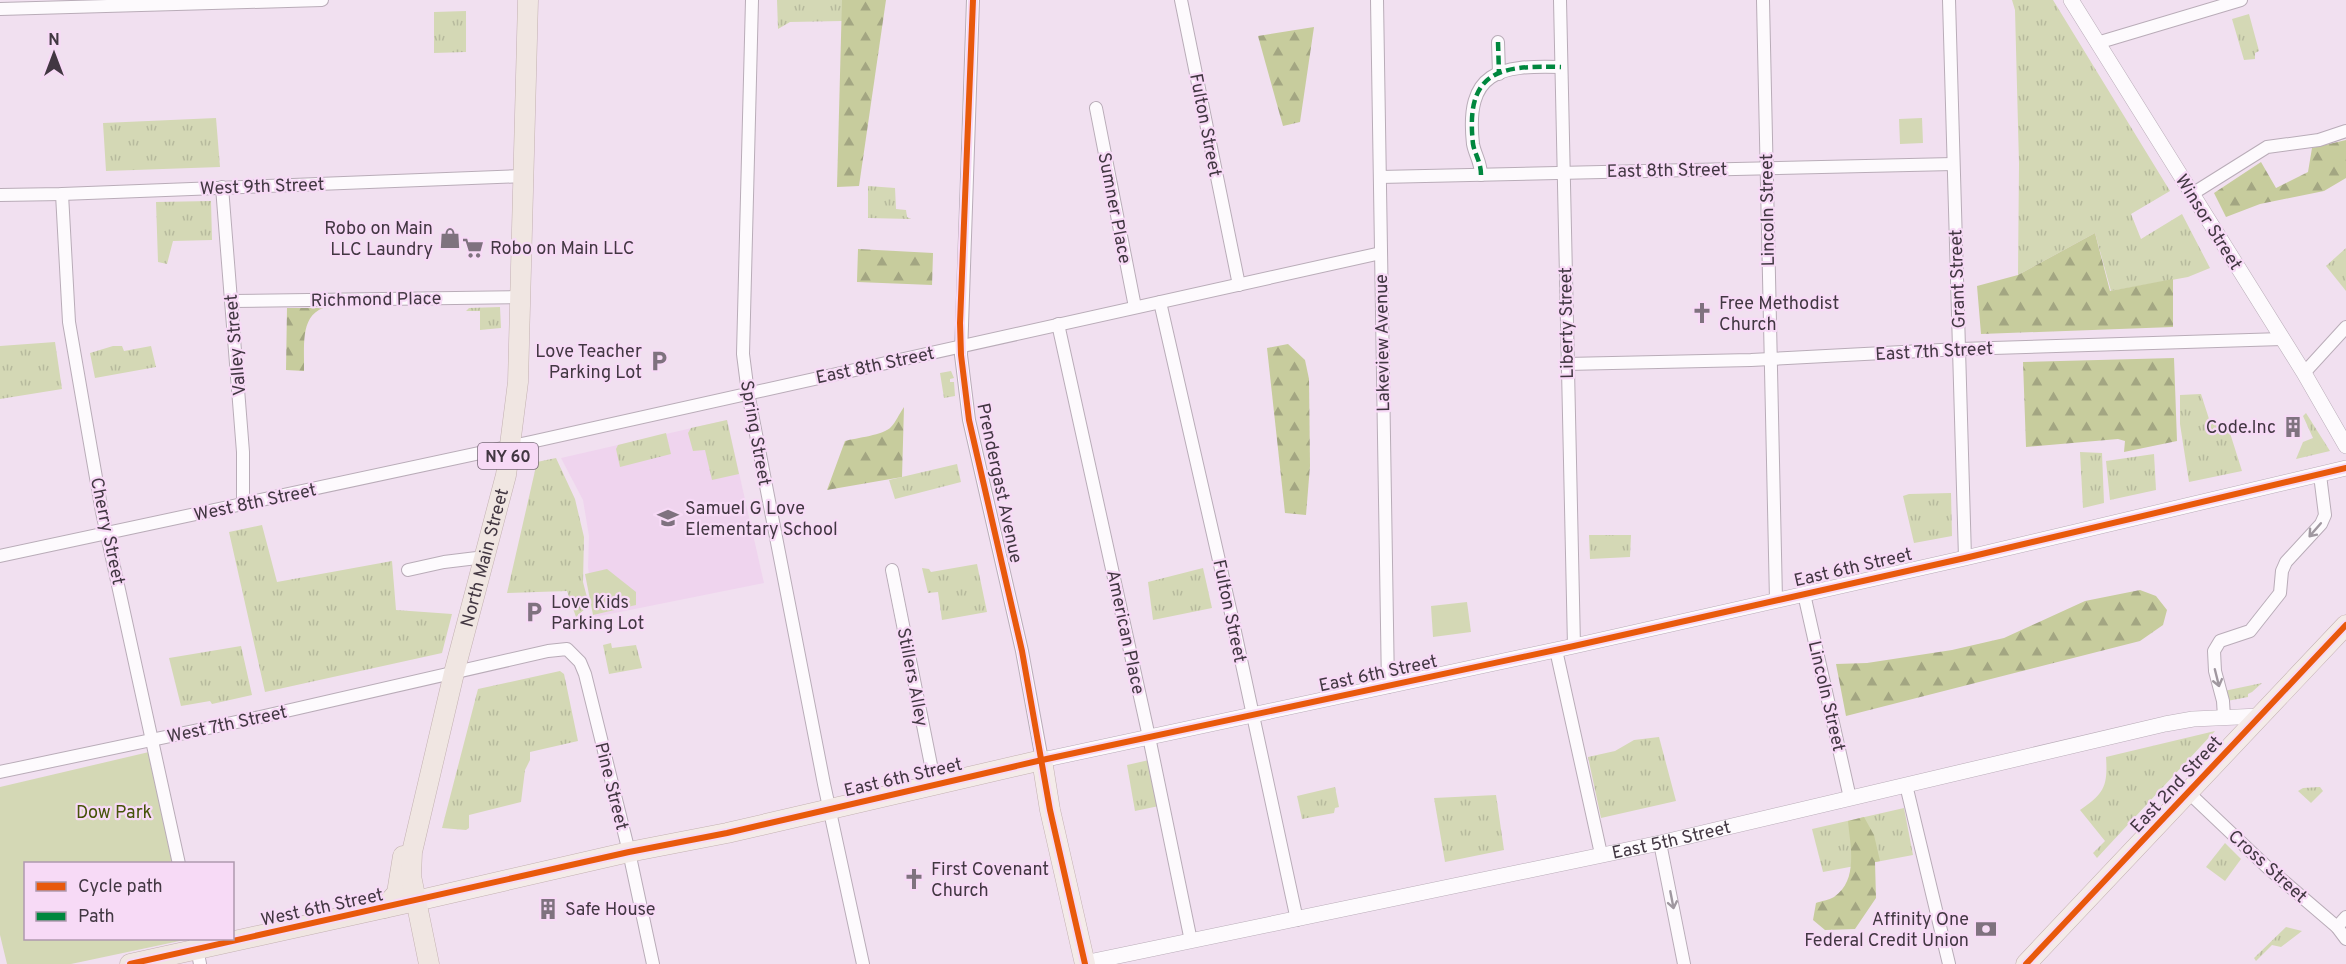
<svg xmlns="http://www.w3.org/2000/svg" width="2346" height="964" viewBox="0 0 2346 964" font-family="Overpass,sans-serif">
<defs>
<pattern id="grass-tufts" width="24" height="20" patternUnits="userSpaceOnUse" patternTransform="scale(1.5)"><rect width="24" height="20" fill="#d4d8b5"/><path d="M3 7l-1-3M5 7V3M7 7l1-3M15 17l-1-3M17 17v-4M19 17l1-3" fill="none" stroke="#b7ba9d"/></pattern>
<pattern id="forest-firs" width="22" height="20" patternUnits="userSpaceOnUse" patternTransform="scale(1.5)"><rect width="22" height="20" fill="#c7cc9d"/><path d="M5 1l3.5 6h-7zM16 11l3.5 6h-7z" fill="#a3a682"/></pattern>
</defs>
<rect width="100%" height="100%" fill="#f1e0f0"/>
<!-- built -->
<polygon fill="#efd4ee" points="727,420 764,583 595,617 588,567 589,536 583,500 561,458"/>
<!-- grass -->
<g fill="url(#grass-tufts)">
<polygon points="777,0 842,0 842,21 790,22 778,29"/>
<polygon points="2012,0 2053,0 2170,191 2131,214 2141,239 2182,214 2210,268 2188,277 2111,291 2095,233 2018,275 2019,164 2015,10"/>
<polygon points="466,11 466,52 434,53 434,12"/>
<polygon points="2249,14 2259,51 2255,53 2255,59 2244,60 2232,19"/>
<polygon points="216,118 220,167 106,171 103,123"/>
<polygon points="868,186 895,188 896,209 906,210 907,217 911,219 868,218"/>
<polygon points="211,201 212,240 173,241 167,264 158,262 156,202"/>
<polygon points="2346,248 2346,291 2326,266"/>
<polygon points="500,307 501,328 480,330 480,311 466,311 469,308"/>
<polygon points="55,342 62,389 0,399 0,346"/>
<polygon points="113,346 122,346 124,351 151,346 156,367 95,378 90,353"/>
<polygon points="951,371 954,378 950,379 950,382 954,382 955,396 944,398 940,373"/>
<polygon points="2201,394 2210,422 2230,433 2242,471 2189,482 2180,424 2180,395"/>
<polygon points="2306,413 2330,451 2296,459 2303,442 2313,438 2303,416"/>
<polygon points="727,420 739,474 712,480 705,450 693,451 688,433 691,428"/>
<polygon points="666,433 671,454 620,467 616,449 618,445"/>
<polygon points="2080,452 2102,453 2104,503 2083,508"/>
<polygon points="2154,454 2156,490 2110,500 2106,461"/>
<polygon points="556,458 575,499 584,537 583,582 589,605 576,617 567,591 507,593 537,462"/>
<polygon points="957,464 961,482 895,499 889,480"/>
<polygon points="1951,493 1952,536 1914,543 1903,496 1909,494"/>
<polygon points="262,525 277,582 392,561 396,610 452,614 442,653 265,692 229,532"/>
<polygon points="1589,535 1631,535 1630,557 1590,559"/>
<polygon points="977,564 987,612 942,620 938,592 928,593 922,568 929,569 931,572"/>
<polygon points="1203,568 1212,608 1153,620 1148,582"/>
<polygon points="611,643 612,648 636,645 642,668 609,674 603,645"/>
<polygon points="241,646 252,695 212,704 210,701 181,706 169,658"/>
<polygon points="560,671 564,674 578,741 530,752 530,760 525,770 521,802 469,815 469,828 466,830 442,828 478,689"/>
<polygon points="2262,683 2252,692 2248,694 2248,697 2227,701 2224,691"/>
<path d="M2215,731l-106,114 -12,13 -4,-5 12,-12 -25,-31c24,-16 28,-24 26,-53z"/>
<polygon points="1659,737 1676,801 1601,818 1588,757 1615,751 1634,740"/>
<polygon points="1149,760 1159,806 1135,811 1127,765"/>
<polygon points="1335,787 1339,807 1335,808 1334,813 1302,819 1297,796"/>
<polygon points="2320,787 2323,791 2311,803 2298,791 2303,788"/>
<polygon points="1496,795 1504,850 1445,862 1434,798"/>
<polygon points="1904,808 1913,855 1823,872 1812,829"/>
<polygon points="2225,843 2241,859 2225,881 2206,867"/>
<polygon points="2286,927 2302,931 2281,947 2272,945 2256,961 2254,958"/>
</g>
<!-- forest -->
<g fill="url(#forest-firs)">
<polygon points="842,0 886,0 859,186 837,187"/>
<polygon points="1314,27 1300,122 1283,126 1258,36"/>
<polygon points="2346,140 2346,178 2324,191 2260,204 2226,217 2214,193 2261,162 2276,188 2308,172 2312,148"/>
<polygon points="2095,233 2110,291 2173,279 2173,327 1981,334 1977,286 2018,275"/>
<polygon points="858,249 933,253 932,285 857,282"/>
<path d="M287,308h36c-24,9 -18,41 -19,63l-18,-1z"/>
<polygon points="1288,344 1305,360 1309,379 1310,466 1306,515 1285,513 1267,348"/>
<polygon points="2174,358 2177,441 2124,452 2125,441 2118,439 2026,447 2023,362"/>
<path d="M904,407l-2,70 -75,13 18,-49c11,-3 39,-6 46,-14 5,-5 8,-13 13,-20z"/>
<polygon points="2140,590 2156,596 2167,610 2163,625 2140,641 1846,716 1836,664 1867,663 1952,650 2004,638 2085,601"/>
<path d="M1864,817l10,18 6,26 -5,1 1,36 -21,31 -30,1 -12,-10 3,-17c5,-2 13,-3 18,-6 25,-17 16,-52 14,-76z"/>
</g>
<!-- green -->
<g fill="#d4d8b5">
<polygon points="1922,118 1923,143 1900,144 1899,119"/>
<polygon points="607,569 636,592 636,605 593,615 585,574"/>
<polygon points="1467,602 1471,632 1433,637 1431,606"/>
<polygon points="149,752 177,863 26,864 26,938 189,939 71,964 7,964 0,935 0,787"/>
</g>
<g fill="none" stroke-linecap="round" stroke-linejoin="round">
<defs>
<g id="minor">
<polyline points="752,0 743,354 748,393 824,784 863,964"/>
<polyline points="973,0 961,355 969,420 1022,651 1042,760"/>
<polyline points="1181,0 1239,285"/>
<polyline points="1377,0 1388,687"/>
<polyline points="1560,0 1574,646"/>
<polyline points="1763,0 1776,600"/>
<polyline points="1949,0 1965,558"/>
<polyline points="0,9 322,0"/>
<polyline points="1498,42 1499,74"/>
<polyline points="2097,43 2241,0"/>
<polyline points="1096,108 1135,307"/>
<path d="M1481,175c0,-13 -6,-20 -8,-31 -8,-73 26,-79 88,-77"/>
<polyline points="1380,177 1953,164"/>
<polyline points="222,187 243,452 243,504"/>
<polyline points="62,194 69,322 83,403 102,512 179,864"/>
<polyline points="2192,194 2267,147 2319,140 2346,131"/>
<polyline points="0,195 62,194 524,176"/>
<polyline points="232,301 520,297"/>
<polyline points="1160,302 1231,613 1297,920"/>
<polyline points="1058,324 1149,737 1191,941"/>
<polyline points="1566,364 1751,360 1960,349 2282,339"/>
<polyline points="2304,373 2346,327"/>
<polyline points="0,556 531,442 1381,253"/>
<polyline points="408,570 444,562 485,557"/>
<polyline points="892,570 935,785"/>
<polyline points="1804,594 1850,798"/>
<polyline points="1556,650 1601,854"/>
<polyline points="2224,717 2223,701 2215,671 2214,651 2220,641 2250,631 2280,593 2282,571 2286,562 2321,524 2325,515 2320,475"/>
<polyline points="0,772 260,717 548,651 567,649 580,662 585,674 629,852 653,964"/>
<polyline points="1906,785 1949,964"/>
<polyline points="2189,793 2267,867 2337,927 2346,939"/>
<polyline points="1660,843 1684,964"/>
<polyline points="2337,927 2346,917"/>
<polyline points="195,938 200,964"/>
</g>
<g id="tertiary">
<polyline points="2071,0 2304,373 2346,446"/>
<polyline points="1042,760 1574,646 1965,558 2346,468"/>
<path id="s1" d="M1084,963l576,-120 505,-119 28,-5 67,-3"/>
</g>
<g id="primary">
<polyline points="416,901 629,852 727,833 1042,760 1050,810 1085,964"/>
<polyline points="2026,964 2346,625"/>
</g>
<g id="trunk">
<polyline points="384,908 397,893 403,856"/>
<polyline points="130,964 416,901"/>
<path id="s2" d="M429,964l-18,-88 1,-24 42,-179 52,-198 4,-30 8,-63 10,-382"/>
</g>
</defs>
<!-- minor casing -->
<use href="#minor" stroke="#b9acb8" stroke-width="14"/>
<!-- tertiary casing -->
<use href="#tertiary" stroke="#b9acb8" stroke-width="16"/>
<!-- primary casing -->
<use href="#primary" stroke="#c3b1b1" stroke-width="21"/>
<!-- trunk casing -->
<use href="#trunk" stroke="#c3b1b1" stroke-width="21"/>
<!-- minor -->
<use href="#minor" stroke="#fdfafd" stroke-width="12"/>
<!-- tertiary -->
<use href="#tertiary" stroke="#fdfafd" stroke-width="15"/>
<!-- primary -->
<use href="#primary" stroke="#f4ebe9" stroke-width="20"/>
<!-- trunk -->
<use href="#trunk" stroke="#f0e6e2" stroke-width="20"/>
<!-- quiet -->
<g stroke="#00873e" stroke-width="4.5" stroke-dasharray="9 4.5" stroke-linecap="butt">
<polyline points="1498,42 1499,74"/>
<path d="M1481,175c0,-13 -6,-20 -8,-31 -8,-73 26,-79 88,-77"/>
</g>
<defs>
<g id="cycleway">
<polyline points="973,0 960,323 961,355 969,420 1022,651 1050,810 1085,964"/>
<polyline points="130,964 629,852 727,833 1042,760 1574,646 1965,558 2346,468"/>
<polyline points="2026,964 2346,625"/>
</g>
</defs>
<!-- cycleway casing -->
<use href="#cycleway" stroke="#f7daf6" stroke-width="10"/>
<!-- cycleway -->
<use href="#cycleway" stroke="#e8590c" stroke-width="6"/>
</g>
<!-- one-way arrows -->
<defs><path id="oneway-shaft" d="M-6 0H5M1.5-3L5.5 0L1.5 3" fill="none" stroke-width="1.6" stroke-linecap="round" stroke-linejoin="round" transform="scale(1.5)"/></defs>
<g stroke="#a098a0">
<use href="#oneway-shaft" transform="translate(2315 530) rotate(131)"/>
<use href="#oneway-shaft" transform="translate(2217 678) rotate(76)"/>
<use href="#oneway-shaft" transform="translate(1672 900) rotate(79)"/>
</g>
<!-- icons -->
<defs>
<symbol id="shop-bare" viewBox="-9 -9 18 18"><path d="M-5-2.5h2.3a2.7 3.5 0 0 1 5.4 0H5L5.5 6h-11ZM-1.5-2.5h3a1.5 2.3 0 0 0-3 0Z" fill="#7f727f" stroke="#f7daf6" stroke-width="2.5" paint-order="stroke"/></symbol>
<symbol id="supermarket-bare" viewBox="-9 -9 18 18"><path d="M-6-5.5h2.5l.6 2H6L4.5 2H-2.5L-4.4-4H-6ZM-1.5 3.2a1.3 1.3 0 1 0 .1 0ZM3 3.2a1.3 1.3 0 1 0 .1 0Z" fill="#7f727f" stroke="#f7daf6" stroke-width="2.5" paint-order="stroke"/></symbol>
<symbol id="church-bare" viewBox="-9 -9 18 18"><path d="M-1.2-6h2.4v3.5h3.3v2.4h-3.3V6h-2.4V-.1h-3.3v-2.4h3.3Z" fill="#7f727f" stroke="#f7daf6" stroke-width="2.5" paint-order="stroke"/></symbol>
<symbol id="parking-bare" viewBox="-9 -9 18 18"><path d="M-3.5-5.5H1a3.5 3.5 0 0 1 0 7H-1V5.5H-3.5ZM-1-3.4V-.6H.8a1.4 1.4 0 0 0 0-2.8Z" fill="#7f727f" stroke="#f7daf6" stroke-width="2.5" paint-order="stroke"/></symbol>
<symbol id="building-bare" viewBox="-9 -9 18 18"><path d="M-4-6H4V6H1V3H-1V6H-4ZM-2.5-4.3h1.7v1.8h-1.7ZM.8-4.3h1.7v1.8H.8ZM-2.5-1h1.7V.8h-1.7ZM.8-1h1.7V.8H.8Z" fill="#7f727f" stroke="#f7daf6" stroke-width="2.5" paint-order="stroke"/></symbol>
<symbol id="school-bare" viewBox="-9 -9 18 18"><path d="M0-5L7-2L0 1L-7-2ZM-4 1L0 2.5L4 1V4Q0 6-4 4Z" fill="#7f727f" stroke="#f7daf6" stroke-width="2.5" paint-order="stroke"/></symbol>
<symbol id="bank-bare" viewBox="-9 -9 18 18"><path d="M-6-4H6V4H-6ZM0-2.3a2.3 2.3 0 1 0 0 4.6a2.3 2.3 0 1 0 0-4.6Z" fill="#7f727f" stroke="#f7daf6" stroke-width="2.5" paint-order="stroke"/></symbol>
</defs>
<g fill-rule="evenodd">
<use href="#shop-bare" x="435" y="223" width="30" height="30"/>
<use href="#supermarket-bare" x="458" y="233" width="30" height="30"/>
<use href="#church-bare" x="1687" y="298" width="30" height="30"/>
<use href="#parking-bare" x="644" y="346" width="30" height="30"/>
<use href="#building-bare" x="2278" y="412" width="30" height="30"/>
<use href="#school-bare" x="653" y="503" width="30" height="30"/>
<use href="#parking-bare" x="519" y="597" width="30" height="30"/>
<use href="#church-bare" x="899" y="864" width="30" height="30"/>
<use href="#building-bare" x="533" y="894" width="30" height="30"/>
<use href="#bank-bare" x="1971" y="914" width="30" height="30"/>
</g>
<g text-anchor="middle" stroke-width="4.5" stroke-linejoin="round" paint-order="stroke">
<!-- shield labels -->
<rect fill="#f7daf6" stroke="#786878" stroke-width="1.5" x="478" y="443" width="60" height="26" rx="4.5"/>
<g font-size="16" font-weight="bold" fill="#423742">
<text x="508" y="462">NY 60</text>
</g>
<!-- street labels -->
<g font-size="18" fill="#423742" stroke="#f7daf6">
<text transform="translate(1206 125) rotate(79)" y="6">Fulton Street</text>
<text transform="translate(1667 170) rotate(-1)" y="6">East 8th Street</text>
<text transform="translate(262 186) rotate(-2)" y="6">West 9th Street</text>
<text transform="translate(1115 208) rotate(79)" y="6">Sumner Place</text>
<text transform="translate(1767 210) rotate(-91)" y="6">Lincoln Street</text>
<text transform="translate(2209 222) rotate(58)" y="6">Winsor Street</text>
<text transform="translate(1957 279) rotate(-92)" y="6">Grant Street</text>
<text transform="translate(376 299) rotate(-1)" y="6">Richmond Place</text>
<text transform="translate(1566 323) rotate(-91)" y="6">Liberty Street</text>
<text transform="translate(1382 343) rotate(-91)" y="6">Lakeview Avenue</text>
<text transform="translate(235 345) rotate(-95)" y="6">Valley Street</text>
<text transform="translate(1934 351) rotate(-3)" y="6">East 7th Street</text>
<text transform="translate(875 365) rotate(-12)" y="6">East 8th Street</text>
<text transform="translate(756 433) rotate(80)" y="6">Spring Street</text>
<text transform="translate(1000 483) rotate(78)" y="6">Prendergast Avenue</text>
<text transform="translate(255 502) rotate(-12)" y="6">West 8th Street</text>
<text transform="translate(108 531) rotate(78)" y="6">Cherry Street</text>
<text dy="6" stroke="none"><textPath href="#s2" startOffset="417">North Main Street</textPath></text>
<text transform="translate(1853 567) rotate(-13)" y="6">East 6th Street</text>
<text transform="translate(1230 611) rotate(78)" y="6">Fulton Street</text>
<text transform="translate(1126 632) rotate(78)" y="6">American Place</text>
<text transform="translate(1378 673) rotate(-12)" y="6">East 6th Street</text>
<text transform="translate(913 677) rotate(79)" y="6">Stillers Alley</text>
<text transform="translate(1827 696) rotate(77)" y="6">Lincoln Street</text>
<text transform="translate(227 724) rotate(-12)" y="6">West 7th Street</text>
<text transform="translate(903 777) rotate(-13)" y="6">East 6th Street</text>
<text transform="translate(2176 784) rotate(-47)" y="6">East 2nd Street</text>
<text transform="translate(612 786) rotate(76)" y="6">Pine Street</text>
<text dy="6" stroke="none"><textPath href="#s1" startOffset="600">East 5th Street</textPath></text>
<text transform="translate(2268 866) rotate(42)" y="6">Cross Street</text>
<text transform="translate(322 907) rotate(-12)" y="6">West 6th Street</text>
</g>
<!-- poi labels -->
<g font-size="18" fill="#423742" stroke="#f7daf6" text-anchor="start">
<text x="433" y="234" text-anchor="end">Robo on Main<tspan x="433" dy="21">LLC Laundry</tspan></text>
<text x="490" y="254">Robo on Main LLC</text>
<text x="1719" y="309">Free Methodist<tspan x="1719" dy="21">Church</tspan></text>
<text x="642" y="357" text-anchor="end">Love Teacher<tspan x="642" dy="21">Parking Lot</tspan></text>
<text x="2276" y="433" text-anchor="end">Code.Inc</text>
<text x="685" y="514">Samuel G Love<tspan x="685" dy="21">Elementary School</tspan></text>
<text x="551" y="608">Love Kids<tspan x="551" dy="21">Parking Lot</tspan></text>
<text x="931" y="875">First Covenant<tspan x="931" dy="21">Church</tspan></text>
<text x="565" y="915">Safe House</text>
<text x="1969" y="925" text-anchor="end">Affinity One<tspan x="1969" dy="21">Federal Credit Union</tspan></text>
</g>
<!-- park labels -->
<g font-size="18" fill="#455308" stroke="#f7daf6">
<text x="114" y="818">Dow Park</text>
</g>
</g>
<!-- legend -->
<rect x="24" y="862" width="210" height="78" fill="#f7daf6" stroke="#af99ae" stroke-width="1.5"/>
<rect x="36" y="882" width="30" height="9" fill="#e8590c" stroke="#af99ae" stroke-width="1.5"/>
<text x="78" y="892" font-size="18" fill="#423742">Cycle path</text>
<rect x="36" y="912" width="30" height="9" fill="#00873e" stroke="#af99ae" stroke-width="1.5"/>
<text x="78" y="922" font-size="18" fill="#423742">Path</text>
<!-- north arrow -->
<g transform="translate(54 54)" stroke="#f7daf6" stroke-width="4.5" paint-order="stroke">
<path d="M0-4.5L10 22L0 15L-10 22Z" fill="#423742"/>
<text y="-9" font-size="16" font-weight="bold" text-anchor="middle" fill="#423742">N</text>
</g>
</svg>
